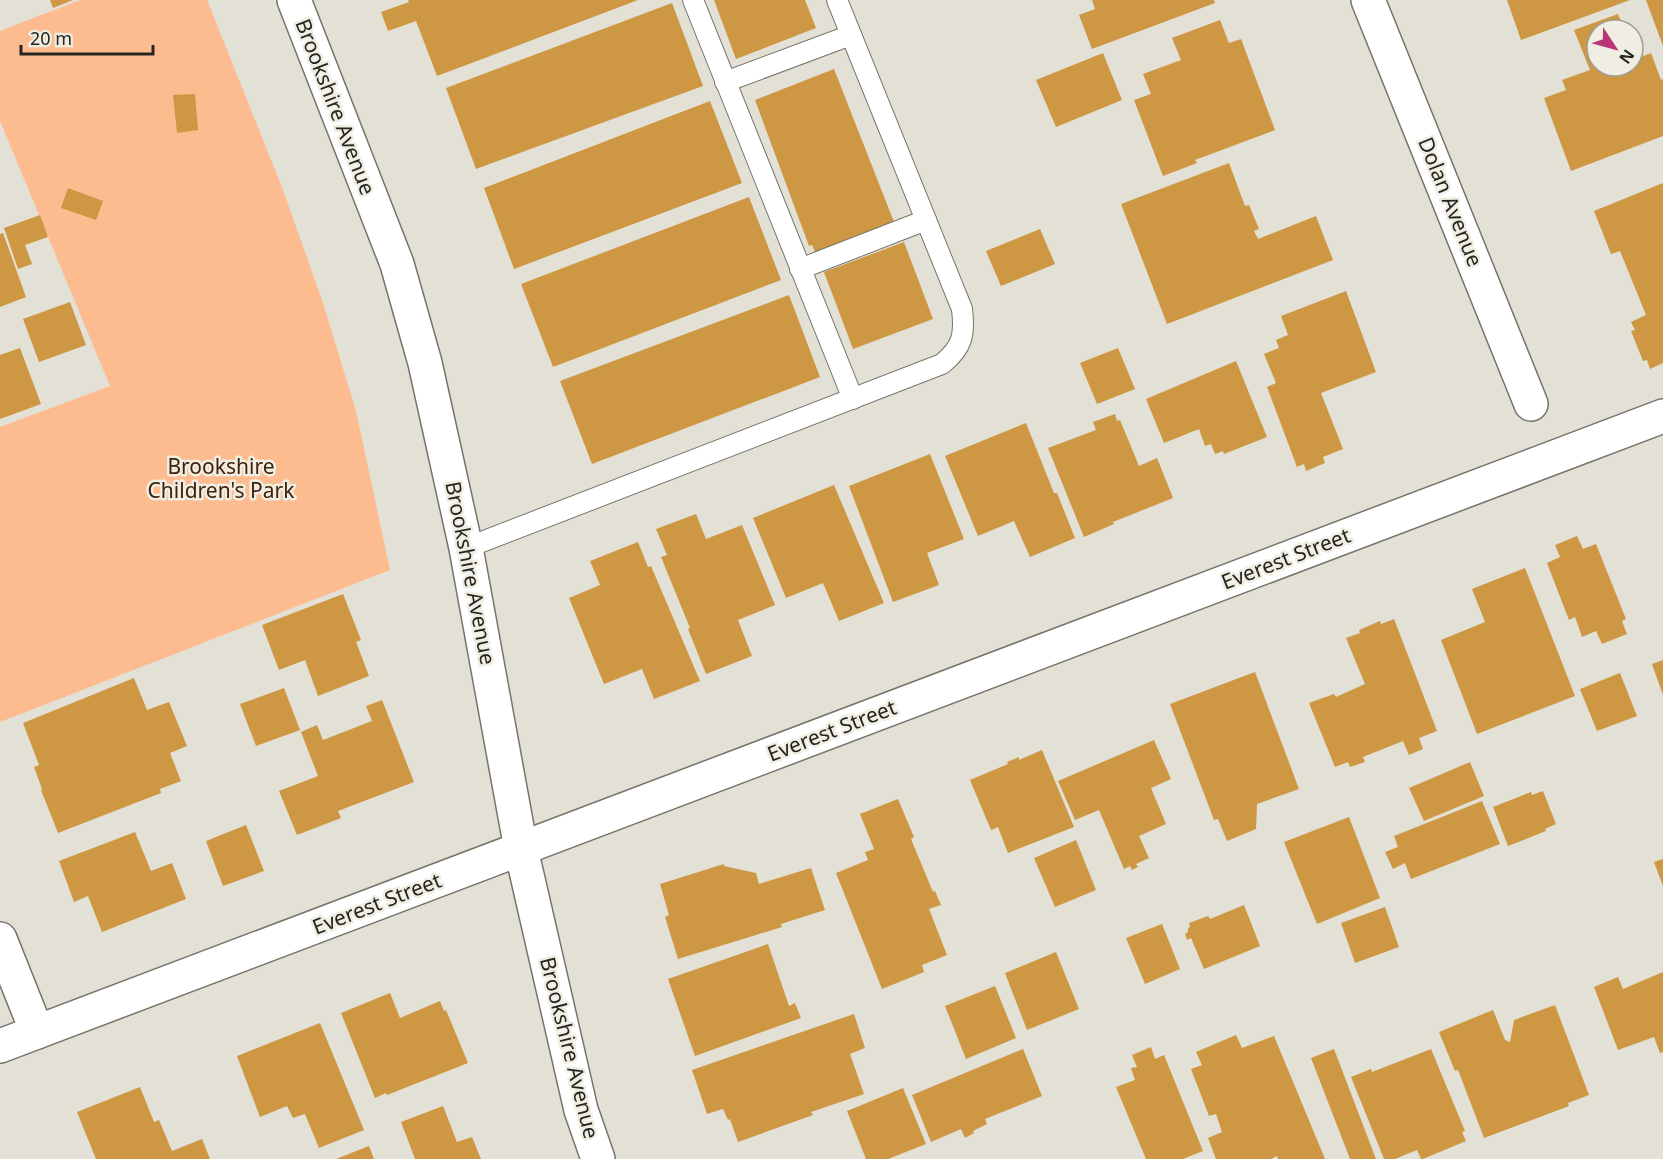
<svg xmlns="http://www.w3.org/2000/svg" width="1663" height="1159" viewBox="0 0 1663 1159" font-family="'Noto Sans',sans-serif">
<rect width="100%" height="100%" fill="#e3e0d6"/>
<!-- green -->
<polygon fill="#fdbb90" points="80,0 207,0 283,190 323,303 356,411 390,570 0,722 0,427 110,386 0,121 0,31"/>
<!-- building -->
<g fill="#ce9743">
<polygon points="50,0 73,0 53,8"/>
<polygon points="408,0 638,0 437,76 416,21 388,31 381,12 409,2"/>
<polygon points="714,0 805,0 816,28 736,59"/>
<polygon points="1092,0 1214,0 1215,3 1092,49 1079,15 1095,9"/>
<polygon points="1507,0 1630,0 1521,40"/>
<polygon points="1646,0 1663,0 1663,46"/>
<polygon points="672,3 703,86 476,169 446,88"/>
<polygon points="1618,14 1625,30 1597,30 1597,66 1633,66 1633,52 1636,59 1651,53 1661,80 1663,79 1663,136 1571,171 1544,98 1566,90 1562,80 1590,70 1574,30"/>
<polygon points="1220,20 1229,43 1241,39 1275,130 1195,160 1197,163 1163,176 1134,100 1151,94 1143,74 1181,60 1172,38"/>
<polygon points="1103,53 1122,100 1056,127 1036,80"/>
<polygon points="834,69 894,222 815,252 812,245 809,246 755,100"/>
<polygon points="195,94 198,130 177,133 173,95"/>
<polygon points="710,101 742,183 514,269 484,188"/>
<polygon points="1229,163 1245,206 1249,205 1259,229 1254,231 1258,239 1316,216 1333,260 1167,324 1121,204"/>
<polygon points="1663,183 1663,363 1650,369 1647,360 1643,361 1631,331 1635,330 1631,322 1646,315 1620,251 1611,254 1594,211"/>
<polygon points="68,188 103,201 96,220 61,208"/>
<polygon points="749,197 781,280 553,367 521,284"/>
<polygon points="40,215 48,237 25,245 32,264 18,269 4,228"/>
<polygon points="1040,229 1055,264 1001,286 986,251"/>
<polygon points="3,233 26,297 0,307 0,234"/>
<polygon points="904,242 933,319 853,349 824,272"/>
<polygon points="1346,291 1376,372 1321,393 1343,449 1323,457 1325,463 1306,471 1304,464 1297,467 1267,387 1276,383 1264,354 1279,348 1276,340 1288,335 1281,316"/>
<polygon points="789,295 820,377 592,464 560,381"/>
<polygon points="70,302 86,345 39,362 23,319"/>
<polygon points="20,348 41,404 0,419 0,355"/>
<polygon points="1118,348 1135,389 1097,404 1080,363"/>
<polygon points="1236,361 1267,437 1224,454 1223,451 1215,454 1211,444 1205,446 1199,429 1164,443 1146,399"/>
<polygon points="1115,414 1117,421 1120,420 1139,466 1157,458 1173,498 1113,522 1114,524 1084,537 1048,448 1096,430 1093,422"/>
<polygon points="1026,423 1054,493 1057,493 1075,538 1030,557 1014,521 978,536 945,456"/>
<polygon points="930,454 964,539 927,553 939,585 893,602 849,486"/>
<polygon points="834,485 884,603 839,621 823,583 786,598 753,518"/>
<polygon points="696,514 706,539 742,525 775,605 738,620 752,656 706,674 688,629 690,628 661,557 667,555 656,529"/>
<polygon points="1577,536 1583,549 1596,544 1626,619 1622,621 1627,634 1602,644 1596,631 1582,637 1575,617 1569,620 1547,563 1560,557 1555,545"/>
<polygon points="638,542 648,567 651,566 700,681 654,699 642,669 604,684 569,598 600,585 590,561"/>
<polygon points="1525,568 1575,696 1477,734 1441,640 1485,622 1472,589"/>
<polygon points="343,594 361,640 356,642 369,676 318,696 305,660 279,670 262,625"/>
<polygon points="1394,619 1437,731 1419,738 1423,749 1409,755 1403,741 1363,757 1365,762 1350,767 1348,762 1335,767 1309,703 1334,694 1336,697 1365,684 1346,638 1360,633 1359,630 1380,621 1381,624"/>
<polygon points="1663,660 1663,695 1652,664"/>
<polygon points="1255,672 1299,789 1257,804 1256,829 1227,841 1218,819 1214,820 1170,704"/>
<polygon points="1620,673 1637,716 1597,731 1580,689"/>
<polygon points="134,678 147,710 169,702 187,746 170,753 181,781 160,789 161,793 58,833 41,790 42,789 34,767 39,765 23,723"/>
<polygon points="284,688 300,730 256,746 240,704"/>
<polygon points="382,700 414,782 338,811 341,818 297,835 279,791 318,776 301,732 317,725 323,740 372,721 366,706"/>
<polygon points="1154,740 1171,779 1151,788 1166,824 1139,836 1149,858 1136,864 1138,867 1132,870 1130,866 1124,869 1099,810 1075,820 1058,781"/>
<polygon points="1042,750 1074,827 1008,853 998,827 991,830 970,780 1008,764 1007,762 1019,757 1019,760"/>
<polygon points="1470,762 1484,796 1424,821 1409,788"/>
<polygon points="1543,791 1556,824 1545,829 1546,831 1508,846 1493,807 1531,792 1532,795"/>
<polygon points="898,799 914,837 911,839 933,892 935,891 941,905 929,909 947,955 922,965 924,972 882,989 836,873 868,860 865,852 874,849 860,814"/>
<polygon points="1482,801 1500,844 1411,879 1405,863 1393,869 1385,852 1398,847 1394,836"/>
<polygon points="1349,817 1380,898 1317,924 1284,842"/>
<polygon points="246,825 264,871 223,886 206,841"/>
<polygon points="135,832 151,871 172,863 186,899 102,932 88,896 74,902 59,861"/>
<polygon points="1076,840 1096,890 1055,907 1034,858"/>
<polygon points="1663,859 1663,886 1654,862"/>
<polygon points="724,864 724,866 756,873 759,884 811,868 825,910 781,924 782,927 678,959 665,917 669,915 660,884"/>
<polygon points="1244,905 1260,946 1204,969 1191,938 1187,940 1185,934 1188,932 1188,928 1190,927 1189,923 1208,916 1210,919"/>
<polygon points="1385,907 1399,947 1355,963 1341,923"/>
<polygon points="1162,924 1180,969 1145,984 1126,938"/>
<polygon points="768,944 789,1006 795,1003 801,1018 695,1056 668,979"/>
<polygon points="1056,952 1079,1009 1027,1030 1005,973"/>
<polygon points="1663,972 1663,1052 1660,1053 1654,1037 1618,1050 1594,987 1618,977 1623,989"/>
<polygon points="995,986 1016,1038 966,1059 945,1006"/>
<polygon points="390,993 400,1018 440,1001 444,1011 446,1010 468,1063 387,1095 386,1093 375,1098 341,1013"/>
<polygon points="1555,1005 1589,1095 1568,1103 1569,1106 1484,1138 1458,1070 1455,1071 1439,1032 1493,1010 1505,1040 1510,1042 1514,1020"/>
<polygon points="854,1014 865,1048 850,1054 864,1094 811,1112 813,1115 738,1142 730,1119 728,1120 723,1109 707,1114 692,1070"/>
<polygon points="320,1023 364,1130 319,1148 305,1114 293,1118 287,1106 260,1117 237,1056"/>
<polygon points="1236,1035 1242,1048 1274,1036 1325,1159 1278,1159 1277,1156 1271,1159 1216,1159 1208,1138 1222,1132 1216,1114 1209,1116 1191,1069 1202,1065 1196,1052"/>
<polygon points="1151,1047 1155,1059 1164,1055 1203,1151 1183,1159 1146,1159 1116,1087 1135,1080 1131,1068 1137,1067 1132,1055"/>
<polygon points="1023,1049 1042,1096 985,1119 987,1124 973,1131 974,1133 965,1138 961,1129 931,1142 912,1095"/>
<polygon points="1334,1049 1376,1159 1350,1159 1311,1058"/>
<polygon points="1431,1049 1465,1131 1462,1132 1466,1141 1423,1159 1421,1159 1417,1150 1395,1159 1384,1159 1351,1077 1371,1069 1372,1072"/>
<polygon points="140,1087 154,1122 159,1120 172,1151 202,1139 210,1159 96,1159 77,1112"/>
<polygon points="903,1088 926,1144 888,1159 866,1159 847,1111"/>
<polygon points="443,1106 457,1142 472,1137 481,1159 415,1159 401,1122"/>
<polygon points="369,1146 374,1159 336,1159"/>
</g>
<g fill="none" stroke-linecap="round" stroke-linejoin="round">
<defs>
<g id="lane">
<polyline points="693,0 853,399"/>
<polyline points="725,82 851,35"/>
<polyline points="800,269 926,220"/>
<path d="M466,548l476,-184c21,-17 23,-30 20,-55l-125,-309"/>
</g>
<g id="street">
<polyline points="1368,0 1531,404"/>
<polyline points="0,939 37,1032"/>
<polyline points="0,1046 1663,416"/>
</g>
<polyline id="secondary" points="294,0 397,264 425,363 466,548 521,849 581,1110 598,1159"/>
</defs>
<!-- lane casing -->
<use href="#lane" stroke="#76746a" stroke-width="22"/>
<!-- street casing -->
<use href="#street" stroke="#76746a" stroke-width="36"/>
<!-- secondary casing -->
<use href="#secondary" stroke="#76746a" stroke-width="36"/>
<!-- lane -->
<use href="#lane" stroke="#fff" stroke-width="20"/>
<!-- street -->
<use href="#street" stroke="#fff" stroke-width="33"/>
<!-- secondary -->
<use href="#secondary" stroke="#fff" stroke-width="33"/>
</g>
<g text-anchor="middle" stroke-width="5" stroke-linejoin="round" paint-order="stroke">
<!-- street labels -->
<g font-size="21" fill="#262521" stroke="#f0eee3">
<text transform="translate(335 107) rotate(69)" y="7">Brookshire Avenue</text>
<text transform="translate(1450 202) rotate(68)" y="7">Dolan Avenue</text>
<text transform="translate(1286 559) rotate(-21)" y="7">Everest Street</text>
<text transform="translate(470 573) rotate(79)" y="7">Brookshire Avenue</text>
<text transform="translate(832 731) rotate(-21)" y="7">Everest Street</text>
<text transform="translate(377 904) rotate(-21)" y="7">Everest Street</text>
<text transform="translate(569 1048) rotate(76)" y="7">Brookshire Avenue</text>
</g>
<!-- park labels -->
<g font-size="21" fill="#402109" stroke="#f0eee3">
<text x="221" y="474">Brookshire<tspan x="221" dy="24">Children's Park</tspan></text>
</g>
</g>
<!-- north arrow -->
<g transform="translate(1615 48) rotate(126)"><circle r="28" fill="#f0eee3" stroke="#9f9e95" stroke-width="1.5"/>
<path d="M0-4.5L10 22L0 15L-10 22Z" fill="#ba3478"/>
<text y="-9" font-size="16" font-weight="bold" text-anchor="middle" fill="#262521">N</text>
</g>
<!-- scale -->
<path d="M21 45v9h132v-9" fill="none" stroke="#262521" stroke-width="3"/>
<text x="30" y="45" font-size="18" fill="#262521" stroke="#f0eee3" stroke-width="4.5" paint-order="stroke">20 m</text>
</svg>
